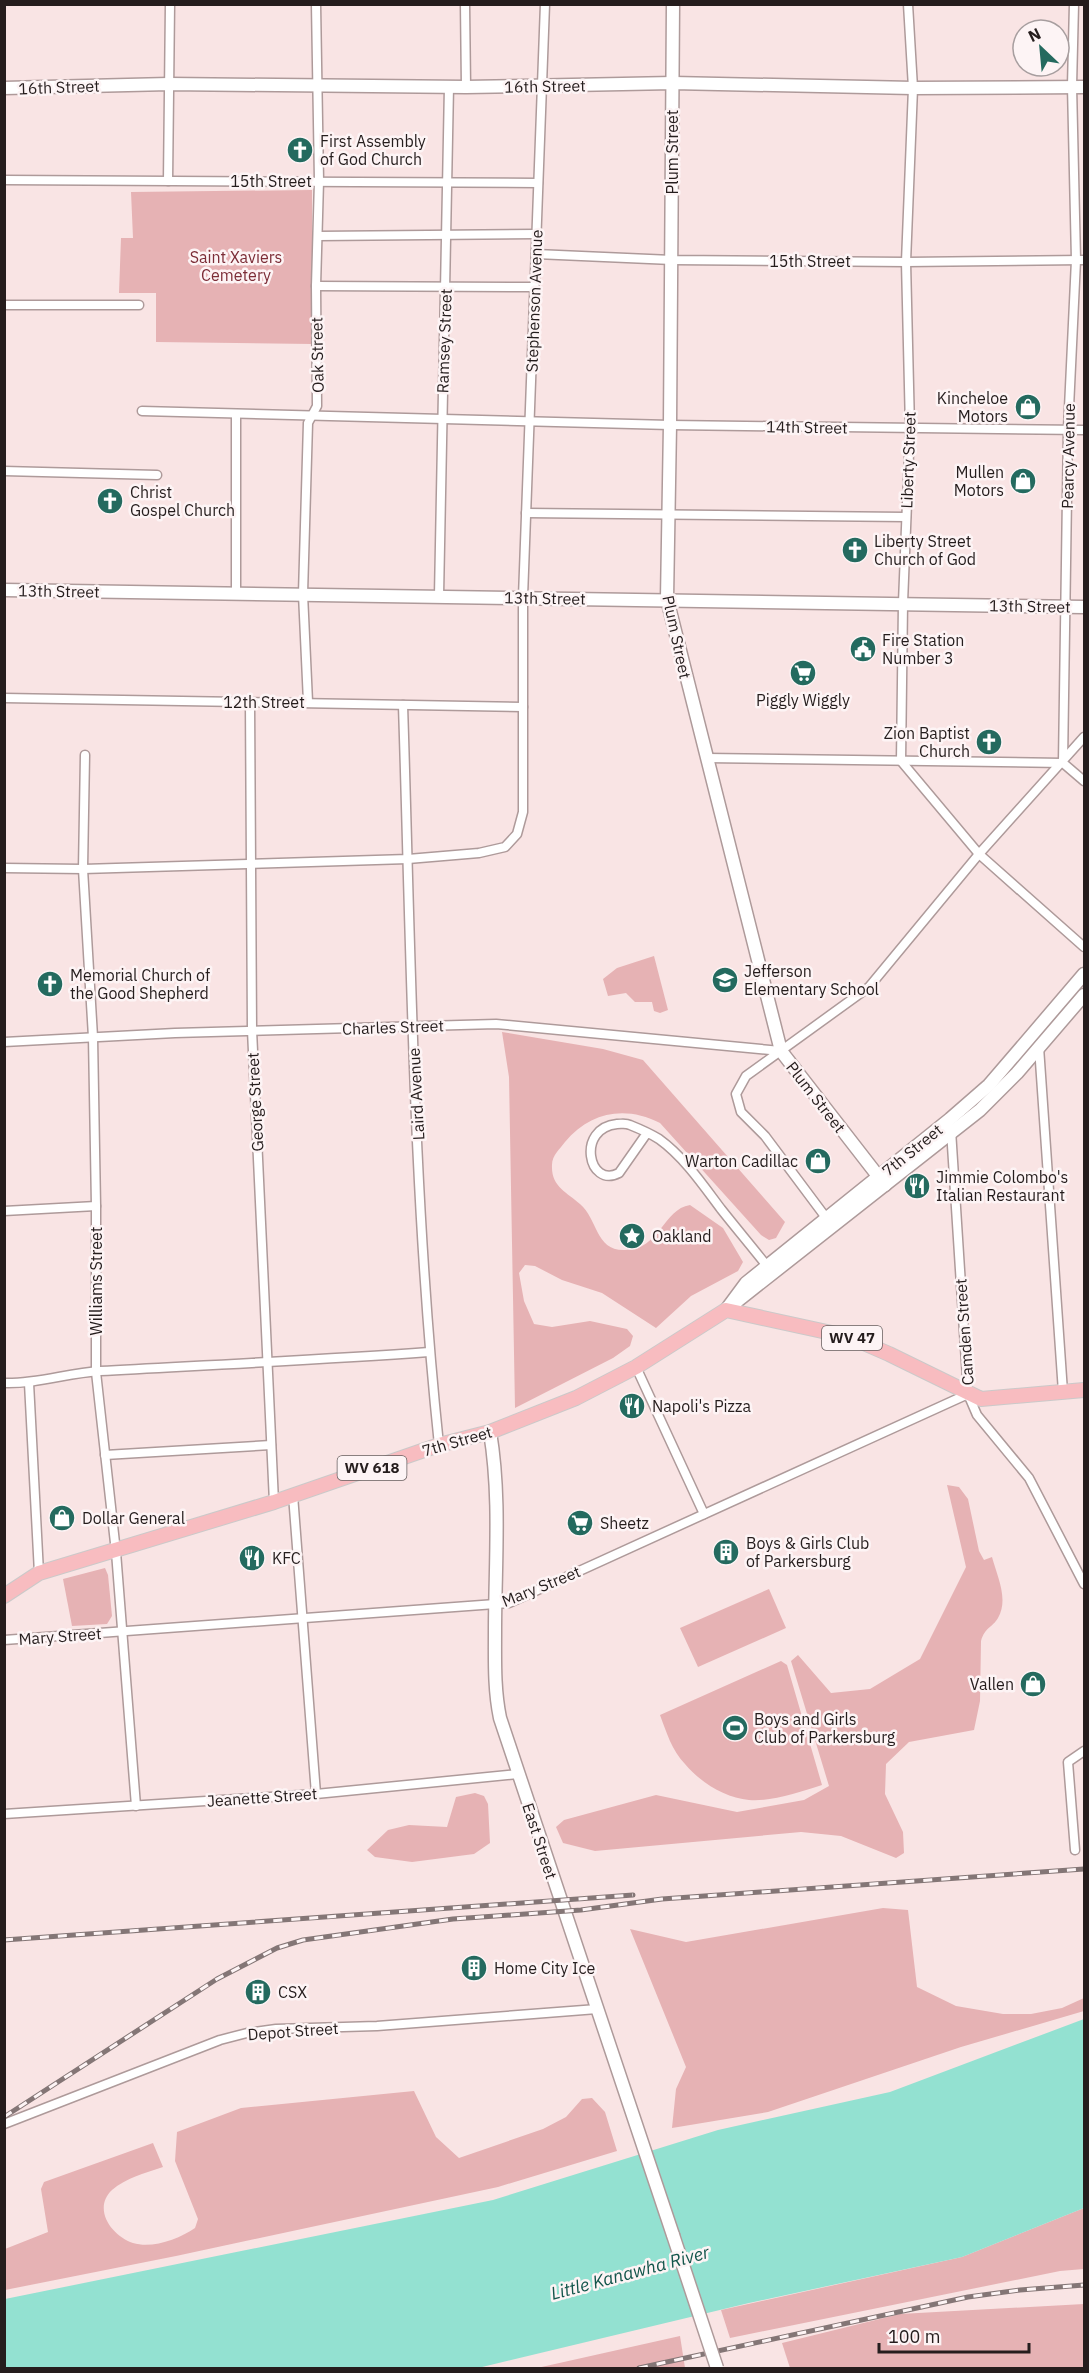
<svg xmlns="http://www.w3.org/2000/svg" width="1089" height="2373" viewBox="0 0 1089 2373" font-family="'IBM Plex Sans',sans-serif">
<rect width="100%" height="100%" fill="#f9e4e4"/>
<!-- green -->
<g fill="#e6b2b4">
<polygon points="312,190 312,344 156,342 156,293 119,293 121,238 133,238 131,192"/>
<polygon points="654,956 668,1010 660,1013 654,1011 652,1002 635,1002 626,993 608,996 603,979 617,968"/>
<path d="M502,1032l101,17 40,11 142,162 -9,16 -7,2 -8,-5 -101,-112c-35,-18 -70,-11 -95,19 -5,7 -13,13 -13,23 -1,22 15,27 28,39 18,15 15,47 45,46 35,0 38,-41 65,-45l33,23 20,34 -5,9 -47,25 -35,32 -54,-35 -40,-13 -27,-14 -10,-1 -6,8 5,28 10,23 18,3 38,-6 37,8 6,7 -3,10 -17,12 -98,50 -6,-331z"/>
<path d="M947,1485l12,2 9,12 11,52 5,9 8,-3c5,19 17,42 6,61 -6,10 -13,9 -17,23l-1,60 -6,29 -65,12 -23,22 -1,30 18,38 1,21 -8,5 -55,-22 -40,-4 -206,19 -32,-8 -7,-16 8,-7 92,-25 81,17 67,-12 25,-14 -38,-125 7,-6 33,38 39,-4 50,-30 46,-92z"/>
<polygon points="105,1568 108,1575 112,1616 107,1624 72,1626 63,1579"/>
<polygon points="769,1589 786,1628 698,1667 680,1628"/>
<path d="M781,1661l6,4 35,120c-22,7 -51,17 -73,15 -24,-2 -49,-18 -64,-36 -13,-13 -19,-33 -25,-49z"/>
<polygon points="475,1793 484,1796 488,1804 490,1843 474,1854 412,1862 375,1857 367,1850 388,1830 409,1825 447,1827 456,1797"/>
<polygon points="883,1908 908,1910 917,1987 956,2006 1003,2014 1031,2014 1062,2008 1084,1998 1084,2011 961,2047 768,2112 672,2128 676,2089 686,2067 630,1929 686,1942"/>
<path d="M414,2091l22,46 23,21 84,-29 23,-12 16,-18 10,-1 13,14 12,39 -119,36 -322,69 -171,34v-41l43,-17 -7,-43 3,-7 109,-39 10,24c-18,6 -37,11 -51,23 -20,19 0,46 21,53 19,6 46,-4 62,-15l3,-9 -23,-58 2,-29 64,-24z"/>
<polygon points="1084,2208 1084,2269 1060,2271 730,2338 721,2310 962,2257"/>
<polygon points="1084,2304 1084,2368 790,2368 782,2343 900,2314"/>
<polygon points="680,2336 685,2368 537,2368"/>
</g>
<!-- water -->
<polygon fill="#93e1d1" points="1084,2019 1084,2208 962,2257 749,2303 478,2368 5,2368 5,2299 493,2200 718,2130 890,2092"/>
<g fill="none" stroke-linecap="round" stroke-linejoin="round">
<defs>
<g id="street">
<polyline points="465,4 466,87"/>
<polyline points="908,4 913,88 906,262 910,428 903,603 901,761 979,854 1084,947"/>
<polyline points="4,180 538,183"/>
<polyline points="168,181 170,4"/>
<polyline points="318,236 536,234"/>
<polyline points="536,254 672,260 906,262 1084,260"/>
<polyline points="316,286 534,287"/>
<polyline points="4,305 139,305"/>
<polyline points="142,411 670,425 1084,430"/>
<polyline points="236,414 236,593"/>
<polyline points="4,471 157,475"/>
<polyline points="526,513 906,517"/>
<polyline points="439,596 449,86"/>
<polyline points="4,698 523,707"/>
<polyline points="308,702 303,594 308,423 317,406 316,286 319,181 316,4"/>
<polyline points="250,703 252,1030 274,1502"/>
<path d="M403,705c8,247 10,495 36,740"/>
<polyline points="85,755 83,869 93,1037 96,1206 96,1372 116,1552 136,1806"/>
<polyline points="706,758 1063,763"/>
<polyline points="1063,763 1068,429 1076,260 1072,86 1074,4"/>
<polyline points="1063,763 1084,781"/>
<polyline points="4,868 83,869 408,859 479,853 505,847 517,834 523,812 523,597 545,4"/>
<polyline points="4,1042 175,1033 496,1024 781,1051"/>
<polyline points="1039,1047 1063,1392"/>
<polyline points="951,1130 968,1394 977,1415 1029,1478 1084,1584"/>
<path d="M647,1133l-28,40c-31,16 -43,-45 -2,-49 5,0 9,-1 13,1 10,4 21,9 29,14 25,18 44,46 62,70 15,19 31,38 46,57"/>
<polyline points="4,1211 96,1206"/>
<polyline points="827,1219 765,1136 741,1112 736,1094 746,1076 869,987 979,854 1084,737"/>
<polyline points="636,1367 704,1514"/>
<path d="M4,1383c34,1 63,-10 96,-12 109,-6 219,-11 329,-19"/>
<polyline points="29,1383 39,1573"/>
<polyline points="105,1455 271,1445"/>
<polyline points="293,1495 316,1794"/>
<polyline points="4,1640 509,1603 968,1394"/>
<polyline points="4,1814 316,1794 518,1774"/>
<polyline points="1075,1850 1068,1762 1084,1751"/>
<polyline points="4,2124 220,2040 247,2033 276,2029 377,2026 597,2009"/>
</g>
<g id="secondary">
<polyline points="673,4 670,425 667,599 781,1051 885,1185"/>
<polyline points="4,88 169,84 466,87 673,83 913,88 1084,87"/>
<polyline points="4,590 1084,607"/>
<polyline points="736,1302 980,1110 1017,1073 1084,995"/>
<polyline points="726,1310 746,1283 950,1119 989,1085 1084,974"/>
<path d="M490,1432c11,66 5,133 5,199 0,29 -1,58 5,87l173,517"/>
</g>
<polyline id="primary" points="4,1596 39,1573 274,1502 439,1445 490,1432 576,1398 636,1367 726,1310 850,1337 889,1354 981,1399 1084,1390"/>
</defs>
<!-- street casing -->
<use href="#street" stroke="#ae9a9a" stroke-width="11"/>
<!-- secondary casing -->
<use href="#secondary" stroke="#ae9a9a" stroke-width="15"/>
<!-- primary casing -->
<use href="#primary" stroke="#cbc9c9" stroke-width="16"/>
<!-- street -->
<use href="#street" stroke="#fff" stroke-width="8"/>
<!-- secondary -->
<use href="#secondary" stroke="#fff" stroke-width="12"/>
<!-- primary -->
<use href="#primary" stroke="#f8bcc0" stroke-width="14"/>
<defs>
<g id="rail">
<polyline points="4,1940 633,1895"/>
<polyline points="4,2117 217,1979 277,1948 303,1940 453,1919 581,1910 662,1899 1084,1869"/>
<polyline points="639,2368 968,2297 1020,2290 1084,2285"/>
</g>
</defs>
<!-- rail casing -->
<use href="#rail" stroke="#847676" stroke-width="5"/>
<!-- rail -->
<use href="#rail" stroke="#fdf4f5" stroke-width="3" stroke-dasharray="9" stroke-linecap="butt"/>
<defs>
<polyline id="secondary-bridge" points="673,2235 717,2368"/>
</defs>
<!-- secondary-bridge casing -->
<use href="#secondary-bridge" stroke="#ae9a9a" stroke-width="15" stroke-linecap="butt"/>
<!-- secondary-bridge -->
<use href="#secondary-bridge" stroke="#fff" stroke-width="12"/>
</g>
<!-- icons -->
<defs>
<symbol id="church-disc" viewBox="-11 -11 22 22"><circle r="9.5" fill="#246a5f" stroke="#fdf4f5"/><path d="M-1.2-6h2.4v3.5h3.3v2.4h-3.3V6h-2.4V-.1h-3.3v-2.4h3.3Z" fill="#fff"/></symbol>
<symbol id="shop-disc" viewBox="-11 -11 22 22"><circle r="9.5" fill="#246a5f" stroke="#fdf4f5"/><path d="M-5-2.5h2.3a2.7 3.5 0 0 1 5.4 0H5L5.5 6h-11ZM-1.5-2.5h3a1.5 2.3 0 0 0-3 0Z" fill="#fff"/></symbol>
<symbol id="civic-disc" viewBox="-11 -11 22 22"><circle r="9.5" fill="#246a5f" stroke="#fdf4f5"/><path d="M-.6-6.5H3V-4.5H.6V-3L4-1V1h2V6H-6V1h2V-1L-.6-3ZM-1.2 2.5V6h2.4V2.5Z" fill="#fff"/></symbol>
<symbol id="supermarket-disc" viewBox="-11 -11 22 22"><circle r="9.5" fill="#246a5f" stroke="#fdf4f5"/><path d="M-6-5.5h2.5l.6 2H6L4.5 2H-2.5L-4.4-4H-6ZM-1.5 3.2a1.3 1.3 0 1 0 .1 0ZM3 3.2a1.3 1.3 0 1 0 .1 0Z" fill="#fff"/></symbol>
<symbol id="school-disc" viewBox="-11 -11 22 22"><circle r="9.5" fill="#246a5f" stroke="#fdf4f5"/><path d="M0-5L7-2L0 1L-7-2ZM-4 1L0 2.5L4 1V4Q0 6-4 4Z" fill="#fff"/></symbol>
<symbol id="restaurant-disc" viewBox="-11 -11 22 22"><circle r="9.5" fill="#246a5f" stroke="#fdf4f5"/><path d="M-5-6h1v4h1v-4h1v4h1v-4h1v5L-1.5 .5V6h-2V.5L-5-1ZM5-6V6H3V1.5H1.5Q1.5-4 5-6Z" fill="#fff"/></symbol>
<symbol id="sight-disc" viewBox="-11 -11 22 22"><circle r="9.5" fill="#246a5f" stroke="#fdf4f5"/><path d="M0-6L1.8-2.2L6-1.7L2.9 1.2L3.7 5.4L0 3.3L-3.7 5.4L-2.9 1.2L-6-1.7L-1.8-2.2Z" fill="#fff"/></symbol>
<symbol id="building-disc" viewBox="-11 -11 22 22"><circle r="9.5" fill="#246a5f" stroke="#fdf4f5"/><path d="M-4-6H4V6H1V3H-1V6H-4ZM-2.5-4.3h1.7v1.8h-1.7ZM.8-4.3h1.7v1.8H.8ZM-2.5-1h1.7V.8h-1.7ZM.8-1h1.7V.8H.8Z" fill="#fff"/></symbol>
<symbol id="stadium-disc" viewBox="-11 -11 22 22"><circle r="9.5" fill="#246a5f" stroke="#fdf4f5"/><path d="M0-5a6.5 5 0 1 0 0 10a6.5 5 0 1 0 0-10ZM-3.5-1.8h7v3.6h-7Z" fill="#fff"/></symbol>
</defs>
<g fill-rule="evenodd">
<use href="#church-disc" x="285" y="135" width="30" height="30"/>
<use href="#shop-disc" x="1013" y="392" width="30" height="30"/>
<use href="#shop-disc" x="1008" y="466" width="30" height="30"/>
<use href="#church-disc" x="95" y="486" width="30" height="30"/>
<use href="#church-disc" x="840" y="535" width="30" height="30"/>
<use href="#civic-disc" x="848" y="634" width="30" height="30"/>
<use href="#supermarket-disc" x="788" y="658" width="30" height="30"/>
<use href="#church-disc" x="974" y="727" width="30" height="30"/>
<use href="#school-disc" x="710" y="965" width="30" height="30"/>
<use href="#church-disc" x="35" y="969" width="30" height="30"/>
<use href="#shop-disc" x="803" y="1146" width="30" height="30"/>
<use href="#restaurant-disc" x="902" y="1171" width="30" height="30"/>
<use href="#sight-disc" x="617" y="1221" width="30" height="30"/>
<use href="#restaurant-disc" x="617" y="1391" width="30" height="30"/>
<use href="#shop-disc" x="47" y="1503" width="30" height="30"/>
<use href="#supermarket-disc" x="565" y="1508" width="30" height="30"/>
<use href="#building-disc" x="711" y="1537" width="30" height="30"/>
<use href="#restaurant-disc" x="237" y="1543" width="30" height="30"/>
<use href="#shop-disc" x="1018" y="1669" width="30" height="30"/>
<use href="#stadium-disc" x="720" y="1713" width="30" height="30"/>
<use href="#building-disc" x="459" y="1953" width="30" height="30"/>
<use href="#building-disc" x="243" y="1977" width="30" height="30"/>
</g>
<g text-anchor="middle" stroke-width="5" stroke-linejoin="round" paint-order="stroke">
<!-- shield labels -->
<g fill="#fdf4f5" stroke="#665e5e" stroke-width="1.5">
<rect x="822" y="1326" width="60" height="24" rx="4.5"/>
<rect x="337.5" y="1456" width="69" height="24" rx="4.5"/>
</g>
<g font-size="15" font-weight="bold" fill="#251d1d">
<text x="852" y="1343">WV 47</text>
<text x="372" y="1473">WV 618</text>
</g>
<!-- street labels -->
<g font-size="16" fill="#251d1d" stroke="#fdf4f5">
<text transform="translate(545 86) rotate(-1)" y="6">16th Street</text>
<text transform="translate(59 87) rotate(-2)" y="6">16th Street</text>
<text transform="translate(672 152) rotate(-90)" y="6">Plum Street</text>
<text x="271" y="187">15th Street</text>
<text x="810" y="267">15th Street</text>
<text transform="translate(534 301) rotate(-88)" y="6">Stephenson Avenue</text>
<text transform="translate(444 341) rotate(-88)" y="6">Ramsey Street</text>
<text transform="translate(317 355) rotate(-91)" y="6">Oak Street</text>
<text transform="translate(807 427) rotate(1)" y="6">14th Street</text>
<text transform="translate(1068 456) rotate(-89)" y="6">Pearcy Avenue</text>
<text transform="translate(908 460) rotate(-88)" y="6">Liberty Street</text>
<text transform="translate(59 591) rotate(1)" y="6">13th Street</text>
<text transform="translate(545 598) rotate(1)" y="6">13th Street</text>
<text transform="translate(1030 606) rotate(1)" y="6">13th Street</text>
<text transform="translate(677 637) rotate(78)" y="6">Plum Street</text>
<text x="264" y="708">12th Street</text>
<text transform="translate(393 1027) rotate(-2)" y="6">Charles Street</text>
<text transform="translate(416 1094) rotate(-93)" y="6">Laird Avenue</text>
<text transform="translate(816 1097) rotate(52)" y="6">Plum Street</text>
<text transform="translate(255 1102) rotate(-93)" y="6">George Street</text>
<text transform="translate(912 1150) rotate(-39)" y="6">7th Street</text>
<text transform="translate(96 1281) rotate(-90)" y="6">Williams Street</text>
<text transform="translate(964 1332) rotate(-94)" y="6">Camden Street</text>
<text transform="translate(457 1441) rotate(-16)" y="6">7th Street</text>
<text transform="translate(541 1586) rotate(-22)" y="6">Mary Street</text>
<text transform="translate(60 1636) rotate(-4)" y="6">Mary Street</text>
<text transform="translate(262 1797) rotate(-4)" y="6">Jeanette Street</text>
<text transform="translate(540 1841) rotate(72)" y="6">East Street</text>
<text transform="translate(293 2031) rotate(-4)" y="6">Depot Street</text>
</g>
<!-- poi labels -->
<g font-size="16" fill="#251d1d" stroke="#fdf4f5" text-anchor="start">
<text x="320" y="147">First Assembly<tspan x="320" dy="18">of God Church</tspan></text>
<text x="1008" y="404" text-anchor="end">Kincheloe<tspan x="1008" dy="18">Motors</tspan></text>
<text x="1004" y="478" text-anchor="end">Mullen<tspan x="1004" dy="18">Motors</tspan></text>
<text x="130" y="498">Christ<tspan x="130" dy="18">Gospel Church</tspan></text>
<text x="874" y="547">Liberty Street<tspan x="874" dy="18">Church of God</tspan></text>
<text x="882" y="646">Fire Station<tspan x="882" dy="18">Number 3</tspan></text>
<text x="803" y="706" text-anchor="middle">Piggly Wiggly</text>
<text x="970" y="739" text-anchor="end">Zion Baptist<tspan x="970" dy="18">Church</tspan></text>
<text x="744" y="977">Jefferson<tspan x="744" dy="18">Elementary School</tspan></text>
<text x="70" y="981">Memorial Church of<tspan x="70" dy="18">the Good Shepherd</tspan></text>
<text x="798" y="1167" text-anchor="end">Warton Cadillac</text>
<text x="936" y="1183">Jimmie Colombo's<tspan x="936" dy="18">Italian Restaurant</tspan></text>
<text x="652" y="1242">Oakland</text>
<text x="652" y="1412">Napoli's Pizza</text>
<text x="82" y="1524">Dollar General</text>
<text x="600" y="1529">Sheetz</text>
<text x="746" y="1549">Boys &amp; Girls Club<tspan x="746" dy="18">of Parkersburg</tspan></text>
<text x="272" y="1564">KFC</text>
<text x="1014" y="1690" text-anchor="end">Vallen</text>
<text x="754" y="1725">Boys and Girls<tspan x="754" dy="18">Club of Parkersburg</tspan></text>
<text x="494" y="1974">Home City Ice</text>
<text x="278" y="1998">CSX</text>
</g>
<!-- park labels -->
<g font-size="16" fill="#7c2d37" stroke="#fdf4f5">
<text x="236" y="263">Saint Xaviers<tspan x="236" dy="18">Cemetery</tspan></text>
</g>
<!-- water labels -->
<g font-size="18" font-style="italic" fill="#13554b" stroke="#fdf4f5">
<text transform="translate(630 2273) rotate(-15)" y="6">Little Kanawha River</text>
</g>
</g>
<!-- border -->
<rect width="1089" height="2373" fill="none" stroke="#251d1d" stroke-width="12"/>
<!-- north arrow -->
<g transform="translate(1041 48) rotate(334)"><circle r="28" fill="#fdf4f5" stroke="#a79e9f" stroke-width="1.5"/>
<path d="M0-4.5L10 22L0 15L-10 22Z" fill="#246a5f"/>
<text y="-9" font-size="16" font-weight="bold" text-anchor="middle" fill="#251d1d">N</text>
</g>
<!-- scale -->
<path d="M879 2343v9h150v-9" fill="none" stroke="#251d1d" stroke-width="3"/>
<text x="888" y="2343" font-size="18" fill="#251d1d" stroke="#fdf4f5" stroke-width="4.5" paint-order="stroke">100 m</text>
</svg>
